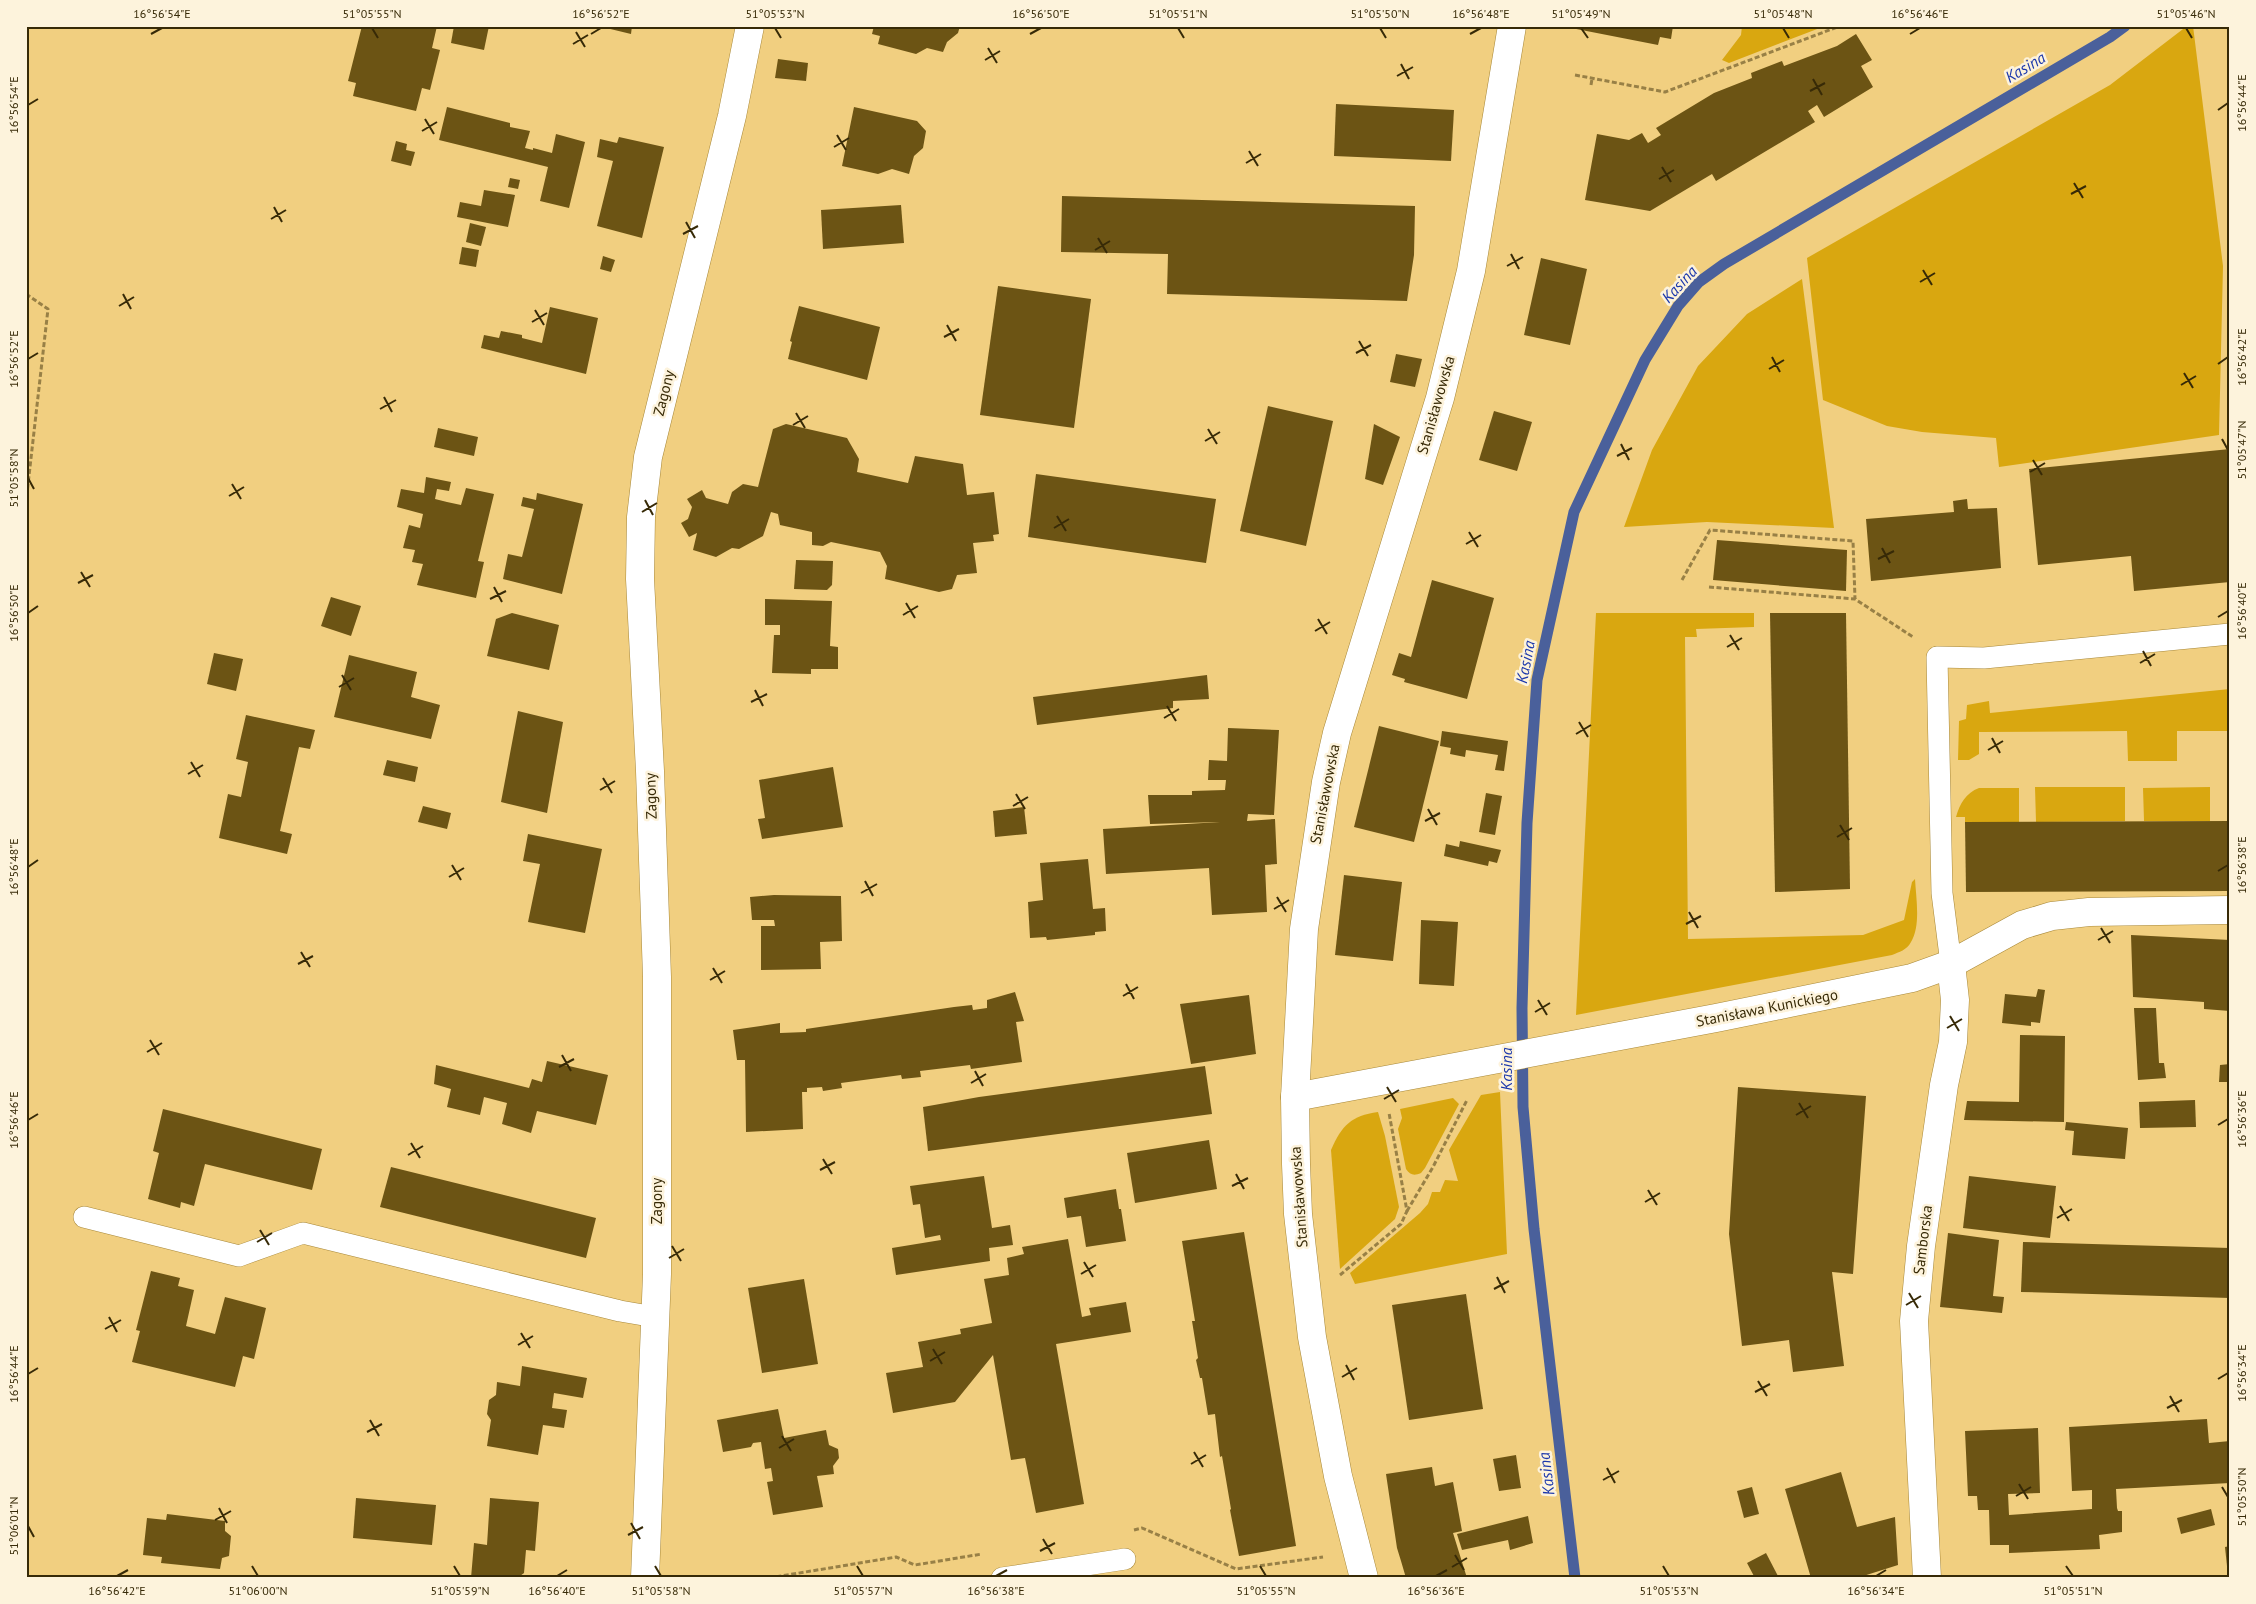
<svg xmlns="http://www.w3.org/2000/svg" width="2256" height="1604" viewBox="0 0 2256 1604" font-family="'PT Sans',sans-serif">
<rect width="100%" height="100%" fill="#f1cf80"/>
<!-- green -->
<g fill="#d9a710">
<polygon points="1742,26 1825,26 1729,63 1722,60 1741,35"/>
<polygon points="2187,26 2193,26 2223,266 2219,435 1999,467 1996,438 1922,432 1887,426 1823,400 1807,258 2110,85"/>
<polygon points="1802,279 1834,528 1707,522 1624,527 1652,450 1698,366 1747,314"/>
<path d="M1596,613h158v14l-58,2 1,8h-12l3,302 175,-4 41,-15 8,-38 3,-3c1,19 6,47 -4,63 -4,8 -12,10 -19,13l-316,60z"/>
<polygon points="2230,689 2230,731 2177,731 2177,761 2128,761 2127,731 1979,732 1979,754 1969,760 1958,760 1959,721 1966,719 1967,705 1989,701 1990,713"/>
<polygon points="2035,787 2125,787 2125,821 2036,822"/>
<polygon points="2210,787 2210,821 2144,821 2143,788"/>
<path d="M1979,788h40v34h-54v-5h-9c4,-14 10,-24 23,-29z"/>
<polygon points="1500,1092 1507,1254 1355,1284 1350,1273 1420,1213 1428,1204 1432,1192 1440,1192 1445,1180 1458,1181 1449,1150 1481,1095"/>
<path d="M1453,1098l6,6 -34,64 -4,5c-7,3 -11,2 -15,-4l-8,-40 4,-11 -2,-9z"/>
<path d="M1378,1112l7,24 14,71 -4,12 -55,50 -9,-119c11,-25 20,-34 47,-38z"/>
</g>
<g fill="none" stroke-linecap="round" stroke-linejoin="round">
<!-- stream -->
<polyline stroke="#4a609b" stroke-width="11" points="1575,1578 1534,1229 1523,1107 1522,1008 1527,823 1537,680 1574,512 1645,360 1678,306 1699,282 1724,264 2110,37 2125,26"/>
</g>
<!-- building -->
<g fill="#6c5414">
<polygon points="362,26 437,26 432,48 440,50 430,90 422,88 416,111 353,96 356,83 348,81"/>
<polygon points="454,26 489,26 484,50 451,43"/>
<polygon points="598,26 632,26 631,34"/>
<polygon points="874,26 960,26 958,33 947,42 943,52 927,48 916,54 878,44 880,36 872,34"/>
<polygon points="1561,26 1673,26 1671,39 1660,37 1658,45"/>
<polygon points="1856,34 1872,60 1861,66 1873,87 1824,117 1817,105 1808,111 1815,122 1716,181 1712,174 1650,211 1585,200 1597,134 1629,140 1642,133 1648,143 1661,135 1656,128 1714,93 1752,78 1751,73 1782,61 1784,66 1837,46"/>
<polygon points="778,59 808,63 806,81 775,78"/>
<polygon points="1336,104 1454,110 1451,161 1334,156"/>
<polygon points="447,107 510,123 510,127 530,131 525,148 533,150 533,148 552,153 556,134 585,142 569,208 540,201 548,167 439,140"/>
<polygon points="854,107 917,121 926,131 923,148 914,156 909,174 892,169 878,174 842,166"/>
<polygon points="619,137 664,147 642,238 597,226 613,161 597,157 600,139 617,143"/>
<polygon points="396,141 407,144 406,150 415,152 411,166 391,161"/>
<polygon points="510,178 520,180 518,189 508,187"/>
<polygon points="484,190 515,195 508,227 457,217 460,202 481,206"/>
<polygon points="1062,196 1415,206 1414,255 1407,301 1167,294 1168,254 1061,252"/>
<polygon points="901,205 904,243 823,249 821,210"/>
<polygon points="470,223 486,227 481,246 466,242"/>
<polygon points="462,247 479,250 476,267 459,264"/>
<polygon points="603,256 615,260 611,272 600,269"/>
<polygon points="1541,258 1587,269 1570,345 1524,335"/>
<polygon points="998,286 1091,299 1074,428 980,415"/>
<polygon points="799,306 880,327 867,380 788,359 792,342 790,341"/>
<polygon points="550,307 598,318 586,374 481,348 484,335 499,338 501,331 522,335 522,338 542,343"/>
<polygon points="1396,354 1422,359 1415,387 1390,382"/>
<polygon points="1268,406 1333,421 1306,546 1240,531"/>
<polygon points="1494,411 1532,422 1517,471 1479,460"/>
<polygon points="786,424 847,438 859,459 857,472 908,483 915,456 963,464 967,495 994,492 999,534 993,535 994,541 973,543 977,573 957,575 952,589 939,592 885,579 887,566 880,552 831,542 823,546 812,545 812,532 780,525 778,514 771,512 763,536 739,549 732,548 716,557 693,550 697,533 689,537 681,523 688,519 692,507 687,499 702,490 706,498 728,504 732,492 743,484 758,487 773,429"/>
<polygon points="1374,424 1400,437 1383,485 1365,479"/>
<polygon points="438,428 478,437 474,456 434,447"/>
<polygon points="2230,449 2230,582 2134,591 2131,556 2038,565 2029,469"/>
<polygon points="1036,474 1216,499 1206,563 1028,537"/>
<polygon points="426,477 451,482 449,491 437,489 435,499 447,502 461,505 466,488 494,494 478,561 484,562 476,598 417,585 423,564 412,562 415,550 403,548 409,525 420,528 423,514 397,507 401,489 424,493"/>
<polygon points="537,493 583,504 562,594 503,579 508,554 522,557 534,509 521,506 523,497 536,500"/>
<polygon points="1967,499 1968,509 1997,508 2001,568 1871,581 1866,519 1954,512 1953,501"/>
<polygon points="1717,540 1847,550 1846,591 1713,580"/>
<polygon points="796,560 833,561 832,585 827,590 794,589"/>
<polygon points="1432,580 1494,598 1467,699 1404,682 1405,679 1392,675 1399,653 1411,657"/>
<polygon points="331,597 361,606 351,636 321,626"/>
<polygon points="765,599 832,601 830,646 838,647 838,669 811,669 811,674 772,673 774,635 780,635 780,625 765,625"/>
<polygon points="512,613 559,625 549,670 487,656 496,619"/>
<polygon points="1770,613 1846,613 1850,889 1775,892"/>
<polygon points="214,653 243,659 236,691 207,684"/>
<polygon points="349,655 417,672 411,697 440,705 431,739 334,717"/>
<polygon points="1207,675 1209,699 1173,701 1173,708 1037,725 1033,697"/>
<polygon points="518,711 563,722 547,813 501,802"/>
<polygon points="246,715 315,730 310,749 299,747 280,831 292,834 287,854 219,838 228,794 241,797 248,762 236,759"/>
<polygon points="1379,726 1439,741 1414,842 1354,827"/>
<polygon points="1228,728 1279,730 1274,815 1248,814 1247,821 1275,819 1277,864 1265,865 1267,912 1212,915 1209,868 1106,874 1103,829 1220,822 1150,824 1148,795 1192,795 1192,791 1225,790 1226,780 1208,780 1209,760 1227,761"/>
<polygon points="1442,731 1508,741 1504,771 1495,770 1498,755 1466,750 1465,757 1450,754 1451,748 1440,746"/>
<polygon points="387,760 418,767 415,782 383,775"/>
<polygon points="833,767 843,827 762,839 758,819 765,818 759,780"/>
<polygon points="1486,793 1502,796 1495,835 1479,832"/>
<polygon points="423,806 451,813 447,829 418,822"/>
<polygon points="1024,807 1027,834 995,837 993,811"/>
<polygon points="2230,821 2230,891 1966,892 1965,822"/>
<polygon points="528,834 602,849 585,933 528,922 540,864 523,861"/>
<polygon points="1460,841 1501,850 1497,863 1489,861 1488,866 1444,856 1446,844 1459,847"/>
<polygon points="1088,859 1093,909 1105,908 1106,931 1095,932 1095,935 1047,940 1046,937 1030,938 1028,902 1043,900 1040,863"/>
<polygon points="1344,875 1402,882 1393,961 1335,955"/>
<polygon points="774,895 841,896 842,941 820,942 821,969 761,970 761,926 775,926 774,920 752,920 750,897"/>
<polygon points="1421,920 1458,922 1454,986 1419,984"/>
<polygon points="2131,935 2230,940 2230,1011 2204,1009 2204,1002 2133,997"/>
<polygon points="2038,989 2045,990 2040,1023 2031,1022 2031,1026 2002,1023 2005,994 2036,997"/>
<polygon points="1015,992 1024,1021 1016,1022 1022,1062 971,1069 970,1065 920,1071 921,1077 902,1079 901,1075 841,1083 842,1088 823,1091 822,1087 807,1088 807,1092 802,1092 803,1129 746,1132 745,1060 737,1060 733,1030 780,1023 780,1033 806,1032 806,1029 954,1007 972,1005 973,1010 987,1008 987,1000"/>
<polygon points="1249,995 1256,1054 1191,1064 1180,1004"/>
<polygon points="2134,1008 2156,1008 2159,1063 2164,1063 2166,1078 2138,1080"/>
<polygon points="2020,1035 2065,1036 2064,1122 1964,1120 1967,1101 2019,1102"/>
<polygon points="547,1061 608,1075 596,1125 537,1111 531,1133 502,1124 507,1103 484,1097 480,1115 447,1107 451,1089 434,1084 436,1065 529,1088 532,1079 542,1082"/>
<polygon points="2230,1064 2230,1082 2219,1082 2220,1065"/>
<polygon points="1205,1066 1212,1114 928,1151 923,1107 979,1097"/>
<polygon points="1738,1087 1866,1096 1853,1274 1832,1272 1844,1366 1793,1372 1789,1340 1742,1346 1729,1234"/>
<polygon points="2195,1100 2196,1127 2140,1128 2139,1102"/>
<polygon points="163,1109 322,1149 312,1190 205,1164 194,1206 181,1202 180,1208 148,1199 159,1153 153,1151"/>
<polygon points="2066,1122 2128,1128 2125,1159 2072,1155 2074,1131 2065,1130"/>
<polygon points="1209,1140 1217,1189 1135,1203 1127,1153"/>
<polygon points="391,1167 596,1218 586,1258 380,1207"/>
<polygon points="984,1176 992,1228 1010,1225 1013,1245 989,1248 990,1261 896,1275 892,1248 941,1240 940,1235 925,1238 920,1204 913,1205 910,1186"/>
<polygon points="1969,1176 2056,1186 2050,1238 1963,1228"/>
<polygon points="1116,1189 1119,1209 1121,1209 1126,1241 1086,1247 1081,1216 1067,1218 1064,1198"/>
<polygon points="1244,1232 1296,1546 1239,1556 1230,1510 1231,1509 1222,1456 1220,1457 1215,1414 1208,1415 1202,1378 1200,1378 1196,1360 1198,1358 1192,1321 1195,1321 1182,1241"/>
<polygon points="1948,1233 1999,1240 1993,1296 2004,1297 2002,1313 1940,1307"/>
<polygon points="1068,1239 1082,1317 1091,1315 1089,1308 1126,1302 1131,1332 1056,1344 1084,1504 1036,1513 1025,1458 1011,1460 993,1355 955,1402 893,1413 886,1373 923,1367 918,1342 961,1334 960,1329 992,1323 984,1279 1009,1275 1007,1258 1024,1254 1022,1247"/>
<polygon points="2023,1242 2230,1248 2230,1298 2021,1292"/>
<polygon points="151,1271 180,1278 178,1286 194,1290 186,1326 215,1334 225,1297 266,1308 254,1359 243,1356 235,1387 132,1362 140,1331 136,1330"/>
<polygon points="804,1279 818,1364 762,1373 748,1288"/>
<polygon points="1466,1294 1483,1409 1409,1420 1392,1305"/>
<polygon points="522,1366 587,1378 583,1398 554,1393 552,1408 567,1410 564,1428 543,1425 538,1455 487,1446 491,1420 487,1414 489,1400 496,1395 497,1382 520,1386"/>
<polygon points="778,1409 784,1438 826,1430 829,1445 838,1449 839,1458 833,1466 834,1474 817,1476 823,1507 773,1515 767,1482 773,1481 771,1468 765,1469 761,1442 753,1443 751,1447 723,1452 717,1420"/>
<polygon points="2207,1419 2209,1443 2230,1441 2230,1483 2116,1489 2117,1508 2118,1511 2122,1511 2122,1532 2099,1535 2100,1549 2009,1553 2009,1545 1990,1545 1989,1510 1978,1510 1977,1496 1968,1496 1965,1431 2038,1428 2040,1493 2008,1494 2009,1515 2092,1509 2092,1490 2072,1491 2069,1427"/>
<polygon points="1516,1455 1521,1488 1499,1491 1493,1459"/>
<polygon points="1432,1467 1435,1486 1453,1482 1462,1531 1453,1533 1467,1578 1406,1578 1401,1561 1397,1548 1386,1474"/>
<polygon points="1841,1472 1857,1527 1895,1517 1898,1565 1857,1578 1811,1578 1785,1489"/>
<polygon points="1752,1487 1759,1514 1744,1518 1737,1491"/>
<polygon points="356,1498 436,1505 432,1545 353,1538"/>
<polygon points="490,1498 539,1502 535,1551 526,1550 524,1573 520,1576 515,1575 514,1578 471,1578 474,1543 487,1545"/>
<polygon points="2211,1509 2215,1525 2181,1534 2177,1518"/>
<polygon points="167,1514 225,1521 225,1531 231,1536 229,1556 222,1558 220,1569 161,1563 162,1557 143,1555 147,1518 166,1520"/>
<polygon points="1528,1516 1533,1543 1510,1550 1508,1540 1462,1550 1457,1534"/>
<polygon points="2230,1546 2230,1565 2227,1566 2225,1547"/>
<polygon points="1766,1553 1779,1578 1755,1578 1747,1563"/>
</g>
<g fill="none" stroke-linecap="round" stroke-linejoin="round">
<defs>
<g id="lane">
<polyline points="1951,964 1942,893 1937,657 1984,658 2230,634"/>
<polyline points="84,1217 239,1256 303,1233 620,1311 655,1317"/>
<polyline points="1002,1578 1125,1559"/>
</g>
<g id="street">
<polyline points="1295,1097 1716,1018 1912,978 1951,964 2022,925 2052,916 2089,912 2230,910"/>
<polyline points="645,1578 657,1274 657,977 650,771 640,579 641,517 648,457 732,116 750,26"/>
<polyline points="1927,1578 1914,1321 1921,1246 1944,1085 1953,1042 1955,1000 1951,964"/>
</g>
<polyline id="secondary" points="1364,1578 1338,1476 1312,1337 1298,1214 1296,1164 1295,1097 1304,929 1326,782 1337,733 1440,398 1471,271 1512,26"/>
</defs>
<!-- lane casing -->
<use href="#lane" stroke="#a88838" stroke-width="22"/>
<!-- street casing -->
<use href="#street" stroke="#a88838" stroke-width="29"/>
<!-- secondary casing -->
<use href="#secondary" stroke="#a88838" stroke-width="29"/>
<!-- path -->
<g stroke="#988046" stroke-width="3" stroke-dasharray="5 2.5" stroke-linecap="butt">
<polyline points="1575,75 1665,92 1840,26"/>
<polyline points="1591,85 1592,79"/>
<polyline points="26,294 48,309 26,502"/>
<polyline points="1682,580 1710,530 1853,541 1855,599"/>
<polyline points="1709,587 1855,599 1913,637"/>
<polyline points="1407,1211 1433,1167 1467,1100"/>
<polyline points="1340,1275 1401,1224 1407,1211 1389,1113"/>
<polyline points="1134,1530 1142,1528 1236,1569 1323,1557"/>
<polyline points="769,1578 896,1557 915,1565 982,1554"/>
</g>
<!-- lane -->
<use href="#lane" stroke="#fff" stroke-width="21"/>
<!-- street -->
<use href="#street" stroke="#fff" stroke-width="28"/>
<!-- secondary -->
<use href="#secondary" stroke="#fff" stroke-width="28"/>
</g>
<!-- ticks -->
<path fill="none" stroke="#372a07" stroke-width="2" d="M372,28l6,10M775,28l6,10M1178,28l6,10M1380,28l6,10M1581,28l7,10M1783,28l6,10M2186,28l6,10M576,32l9,15M151,34l11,-6M591,34l10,-6M1030,34l11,-6M1470,34l11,-6M1910,34l10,-6M573,44l15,-9M988,48l9,15M985,60l15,-9M1401,64l8,15M1397,76l16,-9M1813,79l9,16M1810,91l15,-8M28,105l10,-6M2218,110l10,-7M425,119l9,15M422,131l15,-9M837,135l9,15M834,147l15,-9M1249,151l9,15M1246,163l15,-9M1662,167l9,15M1659,179l15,-9M2074,183l9,15M2071,194l15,-8M274,207l8,15M271,219l15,-9M686,222l9,16M683,234l15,-8M1098,238l9,15M1095,250l15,-9M1511,254l8,15M1507,266l16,-9M1923,270l9,15M1920,282l15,-9M123,294l8,15M119,306l15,-9M535,310l9,15M532,322l15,-9M947,325l9,16M944,337l15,-8M1359,341l9,15M1356,353l15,-8M1772,357l8,15M28,359l10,-6M2218,364l10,-7M1769,369l15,-9M2184,373l9,15M2181,385l15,-9M384,397l8,15M380,409l16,-9M796,413l9,15M793,425l15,-9M1208,429l9,15M2222,439l6,11M1205,441l15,-9M1621,444l8,16M1617,456l15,-8M2033,460l9,15M2030,472l15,-9M28,478l6,11M232,484l9,15M229,496l15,-9M645,500l8,15M642,512l15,-9M1057,516l9,15M1054,528l15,-9M1469,532l9,15M1466,544l15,-9M1882,548l8,15M1878,559l16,-8M81,572l9,15M78,583l15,-8M494,587l8,15M490,599l16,-8M906,603l9,15M28,613l10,-7M903,615l15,-9M2218,617l10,-6M1318,619l9,15M1315,631l15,-9M1730,635l9,15M1727,647l15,-9M2143,651l8,15M2140,663l15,-9M342,675l9,15M339,687l15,-9M755,690l8,16M751,702l16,-8M1167,706l9,15M1164,718l15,-9M1579,722l9,15M1576,734l15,-9M1992,738l8,15M1988,750l15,-9M191,762l9,15M188,774l15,-9M603,778l9,15M600,790l15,-9M1016,794l9,15M1013,806l15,-9M1428,809l9,16M1425,821l15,-8M1840,825l9,15M1837,837l15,-9M452,865l9,15M28,867l10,-7M2218,871l10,-6M449,877l15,-9M865,881l8,15M861,893l16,-9M1277,897l9,15M1274,909l15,-9M1689,912l9,16M1686,924l15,-8M2101,928l9,15M2098,940l15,-9M301,952l9,15M298,964l15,-8M713,968l9,15M710,980l15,-9M1126,984l8,15M1123,996l15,-9M1538,1000l9,15M1535,1012l15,-9M1950,1016l9,15M1947,1028l15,-9M150,1040l9,15M147,1052l15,-9M562,1055l9,16M559,1067l15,-8M975,1071l8,15M971,1083l15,-9M1387,1087l9,15M1384,1099l15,-9M1799,1103l9,15M1796,1115l15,-9M28,1120l10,-6M2218,1125l10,-6M411,1143l9,15M408,1155l15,-9M823,1159l9,15M820,1170l15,-8M1236,1174l8,15M1232,1186l16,-8M1648,1190l9,15M1645,1202l15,-9M2060,1206l9,15M2057,1218l15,-9M260,1230l9,15M257,1242l15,-9M672,1246l9,15M669,1258l15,-9M1084,1262l9,15M1081,1274l15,-9M1497,1277l8,16M1494,1289l15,-8M1909,1293l9,15M1906,1305l15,-9M109,1317l8,15M105,1329l16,-9M521,1333l9,15M518,1345l15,-9M933,1349l9,15M930,1361l15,-9M1346,1365l8,15M28,1374l10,-6M1342,1377l15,-9M2218,1379l10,-6M1758,1381l9,15M1755,1392l15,-8M2170,1396l9,16M2167,1408l15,-8M370,1420l9,16M367,1432l15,-8M782,1436l9,15M779,1448l15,-9M1194,1452l9,15M1191,1464l15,-9M1607,1468l8,15M1603,1480l16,-9M2019,1484l9,15M2222,1487l6,10M2016,1496l15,-9M219,1508l8,15M215,1520l16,-9M631,1523l9,16M28,1526l6,11M628,1535l15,-8M1043,1539l9,15M1040,1551l15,-8M1455,1555l9,15M252,1566l6,10M454,1566l6,10M655,1566l6,10M857,1566l6,10M1260,1566l6,10M1663,1566l6,10M2066,1566l7,10M1452,1567l15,-9M117,1576l11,-6M557,1576l10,-6M996,1576l11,-6M1436,1576l11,-6M1876,1576l10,-6"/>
<g text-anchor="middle" stroke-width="5" stroke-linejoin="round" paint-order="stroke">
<!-- street labels -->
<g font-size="15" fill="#372a07" stroke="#fdf3dc">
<text transform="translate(664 393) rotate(-76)" y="5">Zagony</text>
<text transform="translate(1436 405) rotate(-74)" y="5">Stanisławowska</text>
<text transform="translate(1325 794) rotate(-79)" y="5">Stanisławowska</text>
<text transform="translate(651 796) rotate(-92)" y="5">Zagony</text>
<text transform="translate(1767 1008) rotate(-11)" y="5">Stanisława Kunickiego</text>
<text transform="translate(1299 1197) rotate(-94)" y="5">Stanisławowska</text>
<text transform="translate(657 1201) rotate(-90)" y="5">Zagony</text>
<text transform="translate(1923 1240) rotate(-83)" y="5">Samborska</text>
</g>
<!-- water labels -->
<g font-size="16" font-style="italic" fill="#1c38ac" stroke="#fdf3dc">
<text transform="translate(2025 67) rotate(-31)" y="6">Kasina</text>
<text transform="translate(1679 284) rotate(-47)" y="6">Kasina</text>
<text transform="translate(1525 662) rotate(-79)" y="6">Kasina</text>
<text transform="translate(1506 1069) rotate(-90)" y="6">Kasina</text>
<text transform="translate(1546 1474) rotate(-97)" y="6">Kasina</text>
</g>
</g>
<!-- border -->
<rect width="2256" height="1604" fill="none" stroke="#fdf3dc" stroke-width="55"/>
<rect x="28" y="28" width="2200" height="1548" fill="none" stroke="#372a07" stroke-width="2"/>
<g font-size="12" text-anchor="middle" fill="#372a07">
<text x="162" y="18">16°56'54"E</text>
<text x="372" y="18">51°05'55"N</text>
<text x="601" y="18">16°56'52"E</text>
<text x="775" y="18">51°05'53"N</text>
<text x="1041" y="18">16°56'50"E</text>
<text x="1178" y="18">51°05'51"N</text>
<text x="1380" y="18">51°05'50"N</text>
<text x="1481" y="18">16°56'48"E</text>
<text x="1581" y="18">51°05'49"N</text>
<text x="1783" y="18">51°05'48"N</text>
<text x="1920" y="18">16°56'46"E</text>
<text x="2186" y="18">51°05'46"N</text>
<text transform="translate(2242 103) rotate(-90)" y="4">16°56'44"E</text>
<text transform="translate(14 105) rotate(-90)" y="4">16°56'54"E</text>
<text transform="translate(2242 357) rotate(-90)" y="4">16°56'42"E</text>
<text transform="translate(14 359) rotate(-90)" y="4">16°56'52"E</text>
<text transform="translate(2242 450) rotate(-90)" y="4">51°05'47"N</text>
<text transform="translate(14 478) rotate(-90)" y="4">51°05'58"N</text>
<text transform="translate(2242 611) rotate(-90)" y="4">16°56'40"E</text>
<text transform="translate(14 613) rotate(-90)" y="4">16°56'50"E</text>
<text transform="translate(2242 865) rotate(-90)" y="4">16°56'38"E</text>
<text transform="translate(14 867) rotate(-90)" y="4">16°56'48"E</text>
<text transform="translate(2242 1119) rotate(-90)" y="4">16°56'36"E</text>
<text transform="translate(14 1120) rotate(-90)" y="4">16°56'46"E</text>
<text transform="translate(2242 1373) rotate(-90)" y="4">16°56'34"E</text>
<text transform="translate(14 1374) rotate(-90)" y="4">16°56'44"E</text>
<text transform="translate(2242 1497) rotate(-90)" y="4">51°05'50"N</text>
<text transform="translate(14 1526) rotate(-90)" y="4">51°06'01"N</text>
<text x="117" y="1595">16°56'42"E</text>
<text x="258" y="1595">51°06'00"N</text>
<text x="460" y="1595">51°05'59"N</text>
<text x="557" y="1595">16°56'40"E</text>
<text x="661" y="1595">51°05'58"N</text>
<text x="863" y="1595">51°05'57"N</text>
<text x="996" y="1595">16°56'38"E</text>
<text x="1266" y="1595">51°05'55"N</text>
<text x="1436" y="1595">16°56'36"E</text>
<text x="1669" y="1595">51°05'53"N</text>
<text x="1876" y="1595">16°56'34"E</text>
<text x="2073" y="1595">51°05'51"N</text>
</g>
</svg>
